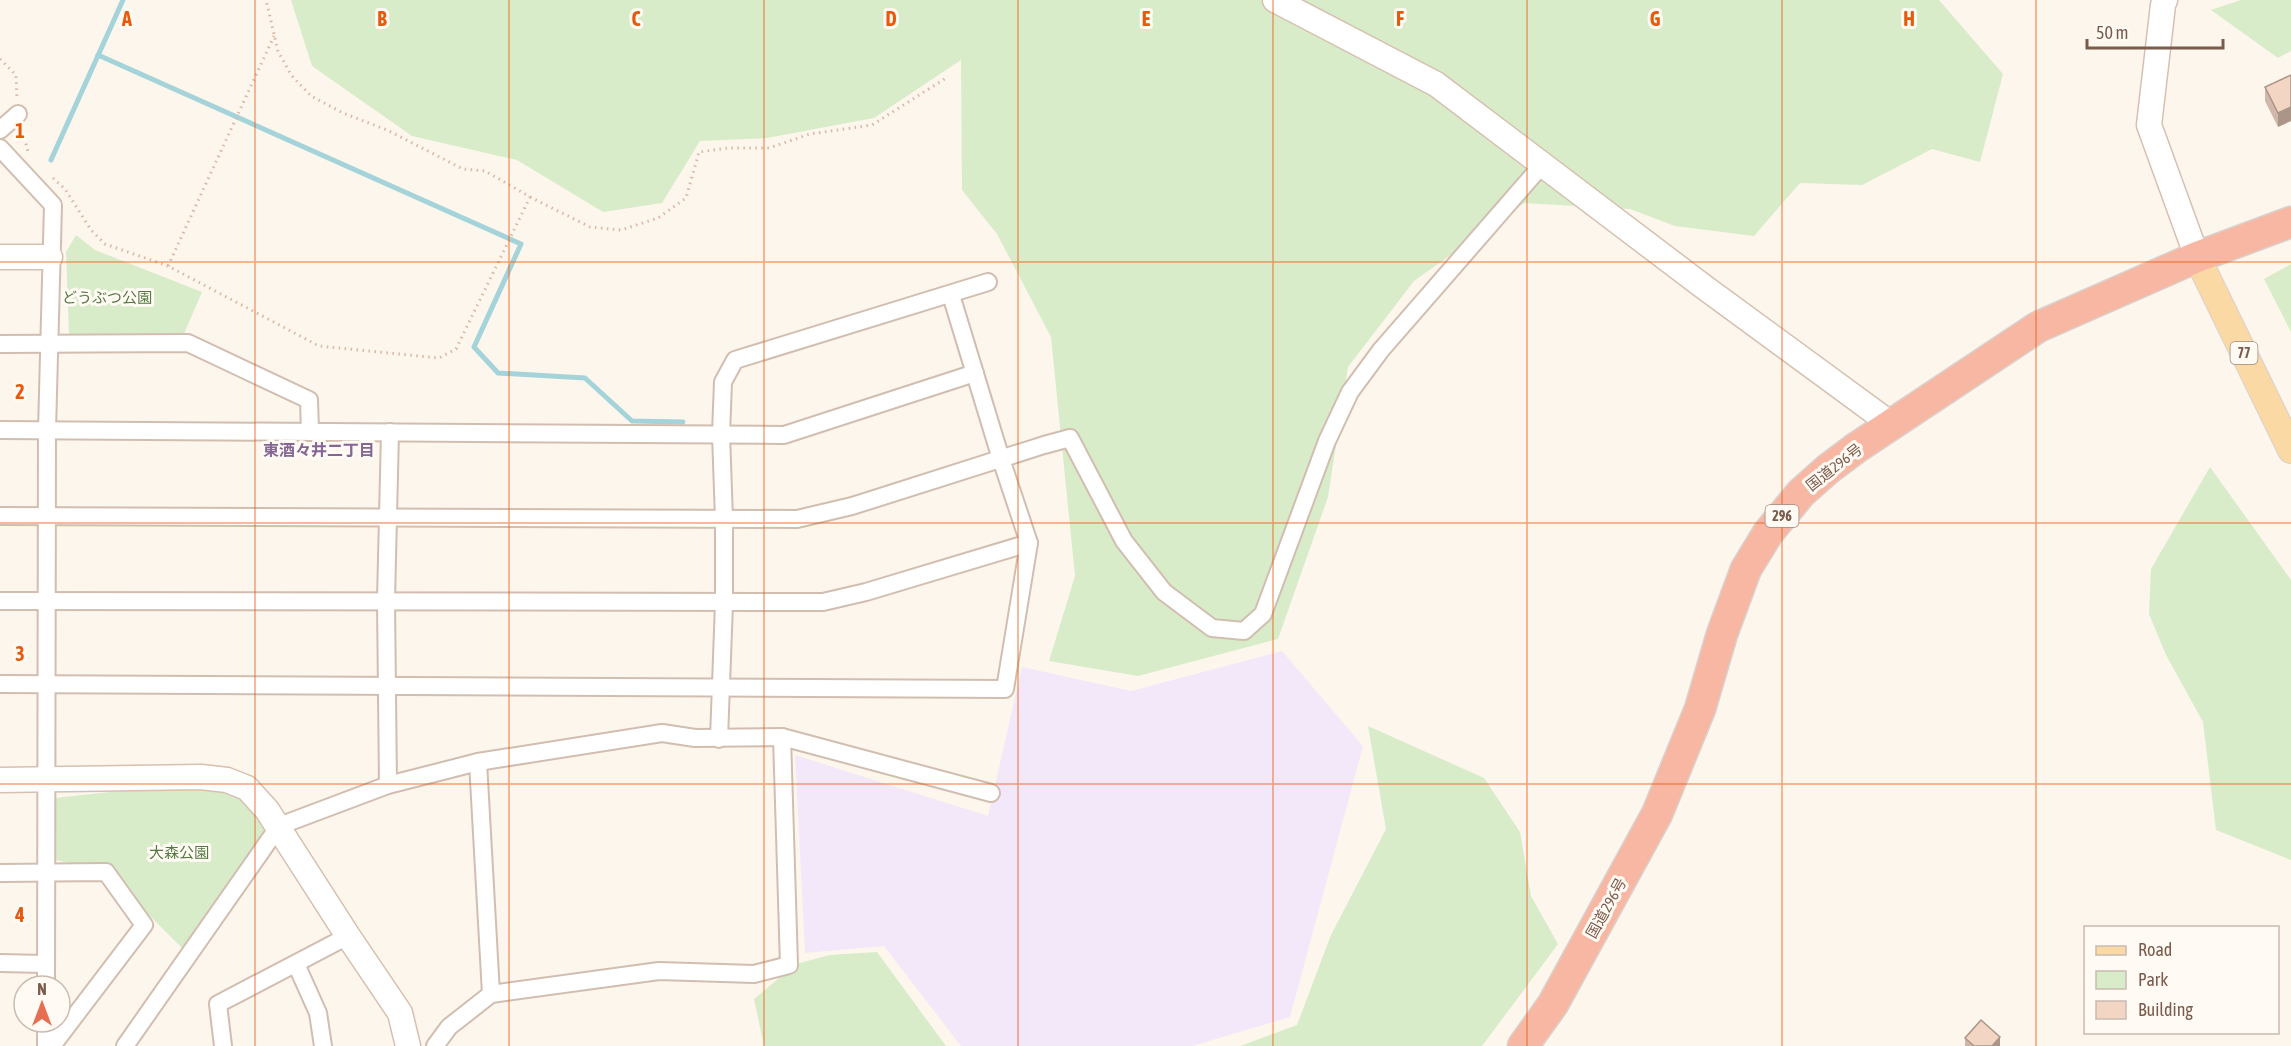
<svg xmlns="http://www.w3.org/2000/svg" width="2291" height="1046" viewBox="0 0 2291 1046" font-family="'Asap Condensed','Noto Sans JP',sans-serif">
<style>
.education{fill:#f3e8fa}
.green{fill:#d8ecc9}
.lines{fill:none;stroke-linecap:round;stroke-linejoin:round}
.stream{stroke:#a5d3da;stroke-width:5}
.street-casing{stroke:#d1beb0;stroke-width:20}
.secondary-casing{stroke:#d6c0b0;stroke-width:27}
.primary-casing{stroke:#dad1cd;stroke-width:28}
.highway-casing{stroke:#dad1cd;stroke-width:33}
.path{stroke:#d9b8a5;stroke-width:3;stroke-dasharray:1.5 4.5;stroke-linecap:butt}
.street{stroke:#fff;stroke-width:16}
.secondary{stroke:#fff;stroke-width:24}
.primary{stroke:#fbd9a5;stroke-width:26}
.highway{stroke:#f7b7a3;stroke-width:30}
.wall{fill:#d1b7a8}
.shaded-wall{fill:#aa9588}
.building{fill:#f3d5c3;stroke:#aa9588;stroke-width:1.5}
.grid{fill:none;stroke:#e8590c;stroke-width:1.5;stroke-opacity:0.55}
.labels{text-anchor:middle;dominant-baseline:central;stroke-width:6;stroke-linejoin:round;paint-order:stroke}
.shield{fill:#fffaf3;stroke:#a28b7f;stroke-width:1.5}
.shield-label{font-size:14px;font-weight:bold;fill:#7a5c4d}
.park-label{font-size:15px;fill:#537a41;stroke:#fffaf3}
.street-label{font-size:15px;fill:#7a5c4d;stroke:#fffaf3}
.neighbourhood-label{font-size:16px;font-weight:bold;fill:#846695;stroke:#fffaf3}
.grid-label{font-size:20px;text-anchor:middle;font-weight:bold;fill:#e8590c;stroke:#fffaf3;stroke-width:6;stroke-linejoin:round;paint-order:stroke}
</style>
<rect width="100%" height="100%" fill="#fdf6ec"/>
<path class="education" d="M1282 651 1363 746 1290 1017 1192 1046H961L884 946 805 953 795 755 988 816 1022 667 1131 691Z"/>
<g class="green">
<path d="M291 0H1939L2003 74 1980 162 1932 149 1862 185 1800 183 1754 236 1675 226 1630 209 1524 203 1414 281 1348 367 1328 497 1278 639 1138 676 1049 661 1075 576 1051 337 997 234 962 190 961 60 874 118 767 138 700 141 662 203 603 212 517 160 412 136 312 66Z"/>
<path d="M2241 0H2291V51L2278 58 2211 10Z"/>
<path d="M76 235 95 250 202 292 183 336H69L66 252Z"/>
<path d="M2291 264V332L2264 279Z"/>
<path d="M2210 467 2291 580V860L2216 830 2203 722 2166 655 2149 614 2151 569Z"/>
<path d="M1368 726 1484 778 1520 832 1531 896 1558 944 1482 1046H1240L1297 1025 1331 935 1386 829Z"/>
<path d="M219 780 279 826 189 955 106 872 56 860 55 798Z"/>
<path d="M877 952 946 1046H764L754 999 796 964 830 955Z"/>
</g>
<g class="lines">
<g class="stream">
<path d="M98 55 521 244 474 347 498 373 585 378 632 421 683 422"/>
<path d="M51 160 123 0"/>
</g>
<g class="street-casing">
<g id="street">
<path d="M0 130 18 114"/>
<path d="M0 148 53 205 47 430 46 986"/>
<path d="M0 344 188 343 309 400 310 432"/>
<path d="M0 430 784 435 975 373"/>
<path d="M0 516 797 519 852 506 1044 445 1070 438 1124 541 1164 592 1212 628 1244 631 1263 614 1327 441 1350 392 1381 350 1542 165"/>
<path d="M0 601 823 602 866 592 1029 543"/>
<path d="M0 684 1005 689 1029 543 1001 459 951 295"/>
<path d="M719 739 724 603V519L721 434 723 382 735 360 988 282"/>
<path d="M478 762 491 994"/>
<path d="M388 785 386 601 390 432"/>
<path d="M0 873 106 872 144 925 52 1046"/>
<path d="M0 963 45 964"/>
<path d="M296 964 318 1013 323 1046"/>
<path d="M46 1022V1046"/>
<path d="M125 1046 279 826 388 785 478 762 662 733 695 738 782 737 991 793"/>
<path d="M223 1046 218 1004 348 936"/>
<path d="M435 1046 449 1027 491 994 659 971 754 974 789 965 782 737"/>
</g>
</g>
<g class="secondary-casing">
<g id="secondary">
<path d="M1275 0 1436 84 1704 287 1880 416 1889 427"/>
<path d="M2165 0 2163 5 2149 125 2197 257"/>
<path d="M0 257H50"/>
<path d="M0 780 201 777 227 780 247 788 267 810 348 936 400 1013 408 1046"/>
</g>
</g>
<g class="primary-casing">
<path id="primary" d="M2197 257 2291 450"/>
</g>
<g class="highway-casing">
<path id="highway" d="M1523 1046 1553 1004 1657 814 1700 709 1722 634 1746 569 1768 533 1801 493 1828 469 1856 448 2038 327 2197 257 2291 222"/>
</g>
<g class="path">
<path d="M0 59 16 75 17 99"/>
<path d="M23 132 28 152"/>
<path d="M53 178 65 189 91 230 105 244 168 266 319 346 439 358 456 349 530 197 485 171 463 169 387 130 343 113 311 96 291 75 278 51 266 0"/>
<path d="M530 197 590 227 621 230 658 218 686 198 699 152 728 148H769L810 134 872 125 946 78"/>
<path d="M168 266 274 36"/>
</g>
<use href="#street" class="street"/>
<use href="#secondary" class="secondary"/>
<use href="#primary" class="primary"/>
<use href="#highway" class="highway"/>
</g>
<g class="wall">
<path d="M2291 75 2278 127 2265 101V87Z"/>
<path d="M1965 1038 2000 1046H1965Z"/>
</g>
<g class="shaded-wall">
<path d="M2291 107V121L2278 127V113Z"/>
<path d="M2000 1037V1046H1992Z"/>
</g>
<g class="building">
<path d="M2291 75V107L2278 113 2265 87Z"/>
<path d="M1981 1020 2000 1037 1992 1046H1974L1965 1038Z"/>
</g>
<path class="grid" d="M255 0V1046M509 0V1046M764 0V1046M1018 0V1046M1273 0V1046M1527 0V1046M1782 0V1046M2036 0V1046M0 262H2291M0 523H2291M0 784H2291"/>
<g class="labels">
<g class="shield">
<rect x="2230.5" y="342" width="27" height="22" rx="4.5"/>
<rect x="1765.5" y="505" width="33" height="22" rx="4.5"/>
</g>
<g class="shield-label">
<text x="2244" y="353">77</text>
<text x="1782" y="516">296</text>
</g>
<g class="park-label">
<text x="107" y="297">どうぶつ公園</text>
<text x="179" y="852">大森公園</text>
</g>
<g class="street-label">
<text transform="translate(1834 467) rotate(-38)">国道296号</text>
<text transform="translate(1606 908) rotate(-61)">国道296号</text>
</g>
<g class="neighbourhood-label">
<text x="319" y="450">東酒々井二丁目</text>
</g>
</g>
<g class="grid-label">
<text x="127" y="26">A</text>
<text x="382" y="26">B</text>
<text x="636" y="26">C</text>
<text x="891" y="26">D</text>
<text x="1146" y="26">E</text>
<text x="1400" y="26">F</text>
<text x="1655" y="26">G</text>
<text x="1909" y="26">H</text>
<text x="20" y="138">1</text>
<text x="20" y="399">2</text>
<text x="20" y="661">3</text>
<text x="20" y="922">4</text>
</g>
<rect x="2084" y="926" width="195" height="108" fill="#fffaf3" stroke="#cabbb1" stroke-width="1.5"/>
<rect x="2096" y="946" width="30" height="9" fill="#fbd9a5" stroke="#cabbb1" stroke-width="1.5"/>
<text x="2138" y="956" font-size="18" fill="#7a5c4d">Road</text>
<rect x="2096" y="971" width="30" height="18" fill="#d8ecc9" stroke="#cabbb1" stroke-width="1.5"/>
<text x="2138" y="986" font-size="18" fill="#7a5c4d">Park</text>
<rect x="2096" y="1001" width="30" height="18" fill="#f3d5c3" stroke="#cabbb1" stroke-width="1.5"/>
<text x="2138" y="1016" font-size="18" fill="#7a5c4d">Building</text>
<g transform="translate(42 1004)"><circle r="28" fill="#fffaf3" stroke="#cabbb1" stroke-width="1.5"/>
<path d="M0-4.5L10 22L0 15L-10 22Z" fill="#e76f51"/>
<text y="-9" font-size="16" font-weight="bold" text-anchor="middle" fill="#7a5c4d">N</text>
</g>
<path d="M2087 39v9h136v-9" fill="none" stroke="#7a5c4d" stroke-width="3"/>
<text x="2096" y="39" font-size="18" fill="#7a5c4d" stroke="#fffaf3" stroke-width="4.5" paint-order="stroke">50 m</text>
</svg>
